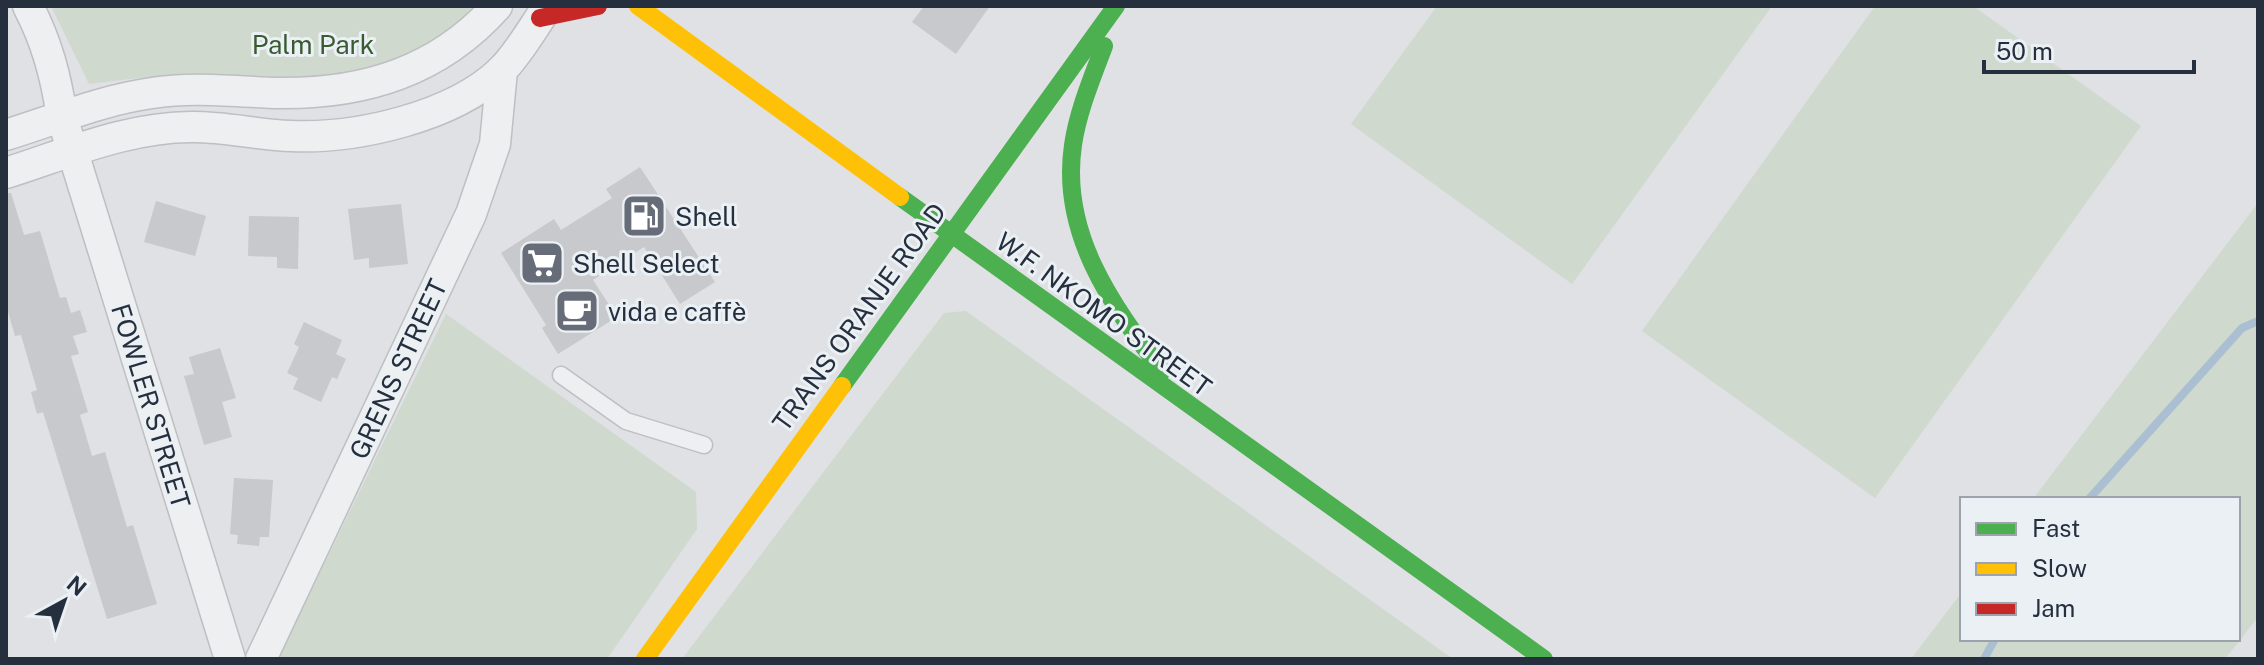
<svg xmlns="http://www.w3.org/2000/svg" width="2264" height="665" viewBox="0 0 2264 665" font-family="'Public Sans',sans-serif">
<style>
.green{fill:#cfd9ce}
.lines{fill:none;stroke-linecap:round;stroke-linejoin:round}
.stream{stroke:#aabfd2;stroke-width:8}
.building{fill:#c7c9cc}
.lane-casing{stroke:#bdbfc2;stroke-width:19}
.street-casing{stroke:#bdbfc2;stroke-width:33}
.lane{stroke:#eeeff1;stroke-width:16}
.street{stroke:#eeeff1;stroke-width:30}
.fast{stroke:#4caf50;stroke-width:18}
.slow{stroke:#ffc107;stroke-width:18}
.jam{stroke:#c62828;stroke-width:18}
.labels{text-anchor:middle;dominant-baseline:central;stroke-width:6;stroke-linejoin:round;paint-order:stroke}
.park-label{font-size:26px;fill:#3a5b31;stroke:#ebf0f5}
.poi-label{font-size:26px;fill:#252f3e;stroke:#ebf0f5;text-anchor:start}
.street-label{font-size:26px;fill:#252f3e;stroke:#ebf0f5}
</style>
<rect width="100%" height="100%" fill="#dfe1e4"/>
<g class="green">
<path d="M51 6H477L413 58 315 82 226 77 138 78 89 84Z"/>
<path d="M1437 6H1772L1572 284 1351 124Z"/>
<path d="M1875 6H1973L2141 126 1875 498 1642 331Z"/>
<path d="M2258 203V617L2225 659H1911L1962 592V639H2238V499H2033Z"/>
<path d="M966 311 1453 659H682L944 313Z"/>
<path d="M446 314 696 492 697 529 607 659H278Z"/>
</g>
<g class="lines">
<g class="stream">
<path d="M2089 499 2242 328 2258 321"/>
<path d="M1984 659 1995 639"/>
</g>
</g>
<g class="building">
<path d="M924 6H990L956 54 912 22Z"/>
<path d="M640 167 715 282 680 304 644 247 593 280 617 317 558 354 542 328 546 325 501 253 554 219 561 230 612 198 606 189Z"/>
<path d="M6 193H11L24 235 40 231 60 298 66 297 71 313 80 310 87 332 73 336 79 354 71 356 88 412 80 415 92 456 105 452 127 527 133 525 157 604 107 619 43 412 37 414 31 392 37 390 21 335 15 336 6 305Z"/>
<path d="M156 201 206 216 195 256 144 242Z"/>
<path d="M401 204 408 264 369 268V258L354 260 348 209Z"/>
<path d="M249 216 299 217 298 269 277 268V257L248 256Z"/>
<path d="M304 322 342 340 336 354 346 359 337 379 332 377 321 402 293 389 298 378 287 373 299 347 294 344Z"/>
<path d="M220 348 236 398 222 402 232 437 204 445 184 376 194 374 189 357Z"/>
<path d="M234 478 273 480 269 537H260L259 546 237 544 238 535 230 534Z"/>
</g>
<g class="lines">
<g class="lane-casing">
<path id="lane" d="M561 375 626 421 704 445"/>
</g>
<g class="street-casing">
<g id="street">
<path d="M28 6C47 42 56 77 62 117L230 659"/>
<path d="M6 135C54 120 102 100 152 93 194 86 237 92 279 93 365 94 439 71 497 6"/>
<path d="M6 173C66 154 130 126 194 127 227 127 259 135 291 136 356 139 454 117 502 70 519 53 534 26 548 6"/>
<path d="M261 659 471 214 495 144 502 70"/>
</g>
</g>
<use href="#lane" class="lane"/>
<use href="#street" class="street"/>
<g class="fast">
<path d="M1104 46C1092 78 1078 111 1073 145 1060 233 1111 304 1162 371"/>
<path d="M900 197 1544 659"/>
<path d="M842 386 1116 6"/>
</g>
<g class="slow">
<path d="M638 6 900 197"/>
<path d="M645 659 842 386"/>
</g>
<path class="jam" d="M540 18 598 6"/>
</g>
<defs>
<g id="fuel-square" transform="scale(2.3)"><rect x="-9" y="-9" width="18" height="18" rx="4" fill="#666d78" stroke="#ebf0f5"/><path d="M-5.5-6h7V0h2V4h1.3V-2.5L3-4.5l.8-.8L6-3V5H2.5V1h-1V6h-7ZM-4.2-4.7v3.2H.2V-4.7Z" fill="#fff"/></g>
<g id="supermarket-square" transform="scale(2.3)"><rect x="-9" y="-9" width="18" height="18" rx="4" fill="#666d78" stroke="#ebf0f5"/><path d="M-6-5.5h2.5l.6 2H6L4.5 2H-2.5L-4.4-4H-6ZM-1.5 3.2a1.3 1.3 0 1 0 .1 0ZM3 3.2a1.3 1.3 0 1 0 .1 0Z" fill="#fff"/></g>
<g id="cafe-square" transform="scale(2.3)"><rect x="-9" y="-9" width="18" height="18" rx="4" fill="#666d78" stroke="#ebf0f5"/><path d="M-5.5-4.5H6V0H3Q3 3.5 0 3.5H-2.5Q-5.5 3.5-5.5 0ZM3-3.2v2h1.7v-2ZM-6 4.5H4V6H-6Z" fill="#fff"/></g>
</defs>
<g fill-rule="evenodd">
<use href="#fuel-square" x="644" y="216"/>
<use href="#supermarket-square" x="542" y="263"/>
<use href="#cafe-square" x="577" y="311"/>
</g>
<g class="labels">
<g class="park-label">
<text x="313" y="44">Palm Park</text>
</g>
<g class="poi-label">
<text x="675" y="216">Shell</text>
<text x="573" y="263">Shell Select</text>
<text x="608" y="311">vida e caffè</text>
</g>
<g class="street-label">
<text transform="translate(1104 314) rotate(36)">W.F. NKOMO STREET</text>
<text transform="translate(859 317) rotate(-54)">TRANS ORANJE ROAD</text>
<text transform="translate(398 369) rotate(-65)">GRENS STREET</text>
<text transform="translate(151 406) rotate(73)">FOWLER STREET</text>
</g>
</g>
<rect width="2264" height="665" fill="none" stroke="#252f3e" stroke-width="16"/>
<rect x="1960" y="497" width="280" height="144" fill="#ebf0f5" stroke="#9ca3ac" stroke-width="2"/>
<rect x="1976" y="523" width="40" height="12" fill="#4caf50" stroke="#9ca3ac" stroke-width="2"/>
<text x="2032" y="537" font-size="24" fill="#252f3e">Fast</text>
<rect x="1976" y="563" width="40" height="12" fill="#ffc107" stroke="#9ca3ac" stroke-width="2"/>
<text x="2032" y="577" font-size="24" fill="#252f3e">Slow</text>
<rect x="1976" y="603" width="40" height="12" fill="#c62828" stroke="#9ca3ac" stroke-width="2"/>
<text x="2032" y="617" font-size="24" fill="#252f3e">Jam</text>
<g transform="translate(64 601) rotate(40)" stroke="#ebf0f5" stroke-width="6" paint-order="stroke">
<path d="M0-6L14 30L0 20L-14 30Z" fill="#252f3e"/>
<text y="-12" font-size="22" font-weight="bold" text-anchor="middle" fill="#252f3e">N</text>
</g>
<path d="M1984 60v12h210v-12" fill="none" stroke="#252f3e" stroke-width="4"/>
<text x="1996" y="60" font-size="24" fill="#252f3e" stroke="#ebf0f5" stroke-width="6" paint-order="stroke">50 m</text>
</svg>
